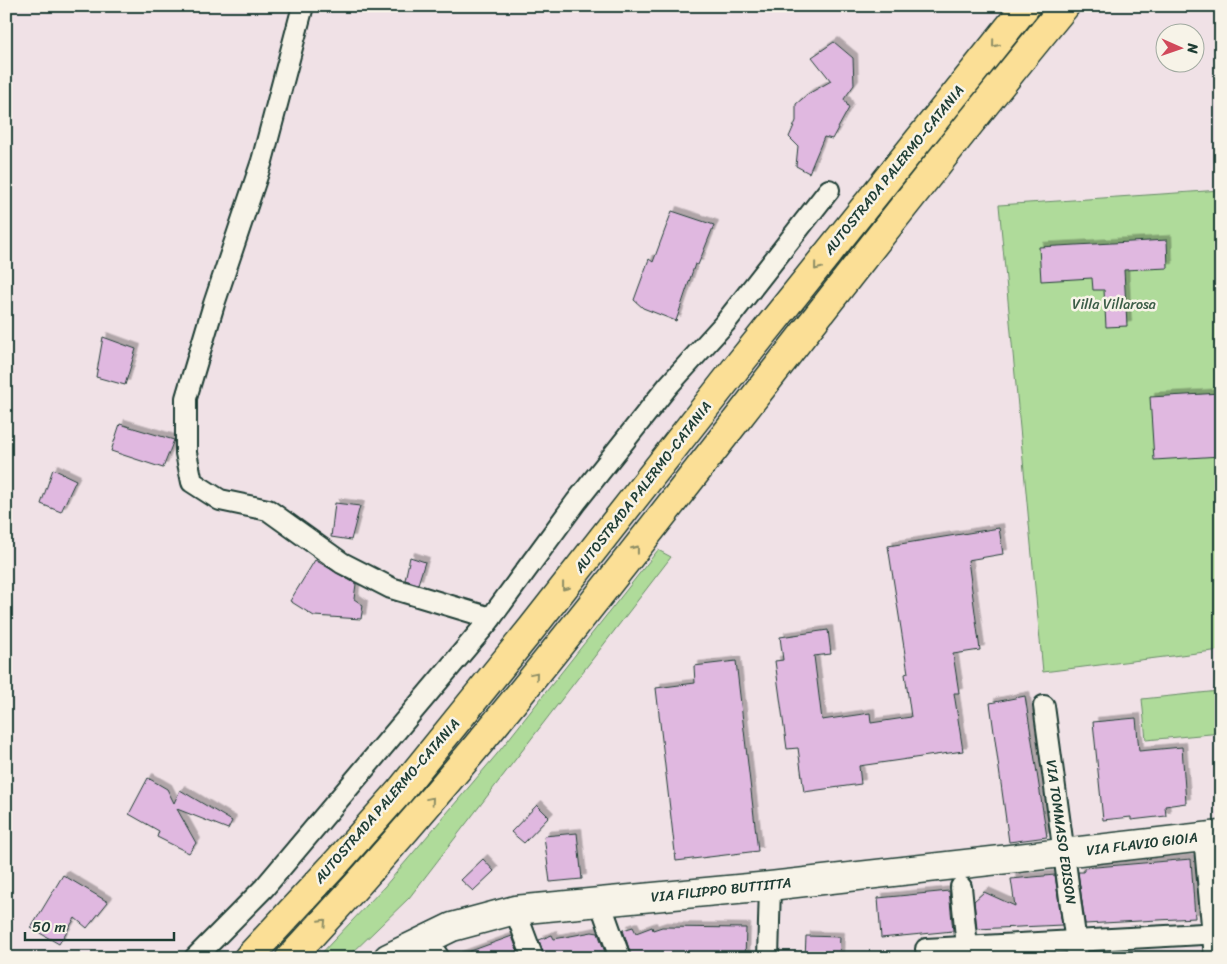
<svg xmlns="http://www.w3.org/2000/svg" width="1227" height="964" viewBox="0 0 1227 964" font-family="Sriracha,sans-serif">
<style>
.green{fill:#afdb9a;stroke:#678c67}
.building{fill:#e0b8e0;stroke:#1f3d34;filter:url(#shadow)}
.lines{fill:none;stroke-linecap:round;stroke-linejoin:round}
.street-casing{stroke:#1f3d34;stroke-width:24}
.secondary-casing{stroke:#1f3d34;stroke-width:31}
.highway-casing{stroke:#1f3d34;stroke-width:31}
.street{stroke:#f7f3e8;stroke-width:20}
.secondary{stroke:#f7f3e8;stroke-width:28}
.highway{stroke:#fbdf96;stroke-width:28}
.oneway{stroke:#8d8e65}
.labels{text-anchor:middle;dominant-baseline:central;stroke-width:5;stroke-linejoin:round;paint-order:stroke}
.street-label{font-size:14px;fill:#1f3d34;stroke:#f7f3e8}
.park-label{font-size:14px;fill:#3c5d48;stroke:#f7f3e8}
</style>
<defs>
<filter id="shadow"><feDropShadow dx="4.5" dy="-4.5" stdDeviation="0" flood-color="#0004"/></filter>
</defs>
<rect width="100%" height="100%" fill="#f0e1e6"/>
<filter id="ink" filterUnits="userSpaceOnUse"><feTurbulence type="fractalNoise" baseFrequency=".02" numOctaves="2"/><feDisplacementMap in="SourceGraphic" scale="10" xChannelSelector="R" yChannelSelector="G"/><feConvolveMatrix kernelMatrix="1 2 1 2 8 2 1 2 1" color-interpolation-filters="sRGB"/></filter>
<g filter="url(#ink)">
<g class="green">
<path d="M1221 190V650L1043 672 999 205Z"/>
<path d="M658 550 671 557 409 898 347 958H317L385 886 497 754Z"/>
<path d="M1219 691 1221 733 1146 740 1142 699Z"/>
</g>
<g class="building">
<path d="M834 42 853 58 854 85 844 99 849 108 832 139 824 137 809 173 796 166 798 146 789 137 796 121V104L808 94 831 81 812 57Z"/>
<path d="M672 211 714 225 698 265 695 264 676 321 643 308 634 300 649 259 653 262Z"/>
<path d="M1167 240 1168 268 1124 270 1127 326 1106 327 1104 290H1093L1092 278 1041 281 1039 247Z"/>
<path d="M103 337 136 349 125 385 96 377Z"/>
<path d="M1221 393V456L1154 460 1150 397Z"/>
<path d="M120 424 174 440 163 468 111 451Z"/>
<path d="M53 469 76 480 61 512 41 504Z"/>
<path d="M335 503 360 506 351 540 331 537Z"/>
<path d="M999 528 1003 554 968 560 980 650 953 654 959 693H954L963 751 859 766 861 784 804 792 798 748 787 749 775 661 783 660 780 637 828 630 831 654 814 656 822 720 870 713 871 723 911 717 905 674 908 673 888 546Z"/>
<path d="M410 557 425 562 418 584 405 580Z"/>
<path d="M315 560 356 584 354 599 363 605 361 619 314 616 290 601Z"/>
<path d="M736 661 758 851 676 861 656 688 695 683 694 666Z"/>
<path d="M1025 696 1047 837 1009 842 990 703Z"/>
<path d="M1136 718 1139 751 1182 747 1186 803 1165 806 1166 816 1131 820V817L1103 820 1093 722Z"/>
<path d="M148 778 167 789 174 803 180 790 232 821 228 829 177 809 196 843 189 853 157 837 159 831 129 814Z"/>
<path d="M537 805 549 817 524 843 511 832Z"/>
<path d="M577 833 582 879 550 882 544 836Z"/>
<path d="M483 859 494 871 473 891 461 880Z"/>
<path d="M1191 859 1195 918 1085 924 1078 872H1084V868Z"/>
<path d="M63 875 108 902 87 928 75 918 59 944 31 928Z"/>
<path d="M1055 875 1062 925 977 929 974 901 984 892 1015 906 1011 879Z"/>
<path d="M949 891 953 931 881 938 878 898Z"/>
<path d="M633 927 636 933 652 927 653 930 662 927 746 928 745 958H632L623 930Z"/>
<path d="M592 932 598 933 607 958H545L539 940 552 935 554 939Z"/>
<path d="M512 936 520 958H458L457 956Z"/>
<path d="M806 936 840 937 839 958H805Z"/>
</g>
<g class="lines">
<g class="street-casing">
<g id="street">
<path d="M303 6 262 161 214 304 186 398V453L192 482 220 500 268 510 342 563 391 588 491 618"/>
<path d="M1044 706 1078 958"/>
<path d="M1204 836 1215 958"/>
<path d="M961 887 967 947"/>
<path d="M600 902 620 958"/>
<path d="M515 910 533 958"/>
<path d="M426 938 439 958"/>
<path d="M926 949 1221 933"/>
<path d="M195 958 264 888 488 622 576 502 668 386 725 323 829 190"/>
<path d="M768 958 770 886"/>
</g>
</g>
<g class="secondary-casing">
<path id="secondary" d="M388 958 452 927 515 910 770 886 1221 835"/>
</g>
<g class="highway-casing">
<g id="highway">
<path d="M248 958 338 861 400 791 532 628 740 363 1026 6"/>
<path d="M290 958C451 787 595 602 739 417 846 279 954 141 1065 6"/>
</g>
</g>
<use href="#street" class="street"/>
<use href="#secondary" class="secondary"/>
<use href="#highway" class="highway"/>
</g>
<defs><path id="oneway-chevron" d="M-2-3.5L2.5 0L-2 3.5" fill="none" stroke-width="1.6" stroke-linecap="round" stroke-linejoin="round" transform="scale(1.25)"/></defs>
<g class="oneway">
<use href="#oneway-chevron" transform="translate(995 44) rotate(129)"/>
<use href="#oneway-chevron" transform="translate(817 267) rotate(129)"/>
<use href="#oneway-chevron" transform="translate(636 549) rotate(-52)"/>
<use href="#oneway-chevron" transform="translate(565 587) rotate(128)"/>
<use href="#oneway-chevron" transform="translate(535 675) rotate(-50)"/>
<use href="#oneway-chevron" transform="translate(431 800) rotate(-50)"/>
<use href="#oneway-chevron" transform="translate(323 922) rotate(-47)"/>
</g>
</g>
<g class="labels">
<g class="street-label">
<text transform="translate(894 170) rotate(-51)">AUTOSTRADA PALERMO-CATANIA</text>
<text transform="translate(643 487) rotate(-52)">AUTOSTRADA PALERMO-CATANIA</text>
<text transform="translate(387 801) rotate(-49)">AUTOSTRADA PALERMO-CATANIA</text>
<text transform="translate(1061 832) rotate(82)">VIA TOMMASO EDISON</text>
<text transform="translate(1142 844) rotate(-7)">VIA FLAVIO GIOIA</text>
<text transform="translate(721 890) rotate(-6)">VIA FILIPPO BUTTITTA</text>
</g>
<g class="park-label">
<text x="1114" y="304">Villa Villarosa</text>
</g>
</g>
<rect width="1227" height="964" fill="none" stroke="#f7f3e8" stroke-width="25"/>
<rect x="12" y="12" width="1202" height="939" fill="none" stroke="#1f3d34" stroke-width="2" filter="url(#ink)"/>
<g transform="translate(1180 48) rotate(92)"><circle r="24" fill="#f7f3e8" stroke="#a1aaa0"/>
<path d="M0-4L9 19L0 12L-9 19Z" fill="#d1495b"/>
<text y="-8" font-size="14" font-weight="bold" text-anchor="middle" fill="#1f3d34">N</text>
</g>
<path d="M25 932v8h149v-8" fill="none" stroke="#1f3d34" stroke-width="2.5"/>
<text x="32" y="932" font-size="15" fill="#1f3d34" stroke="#f7f3e8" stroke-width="4" paint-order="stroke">50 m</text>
</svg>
